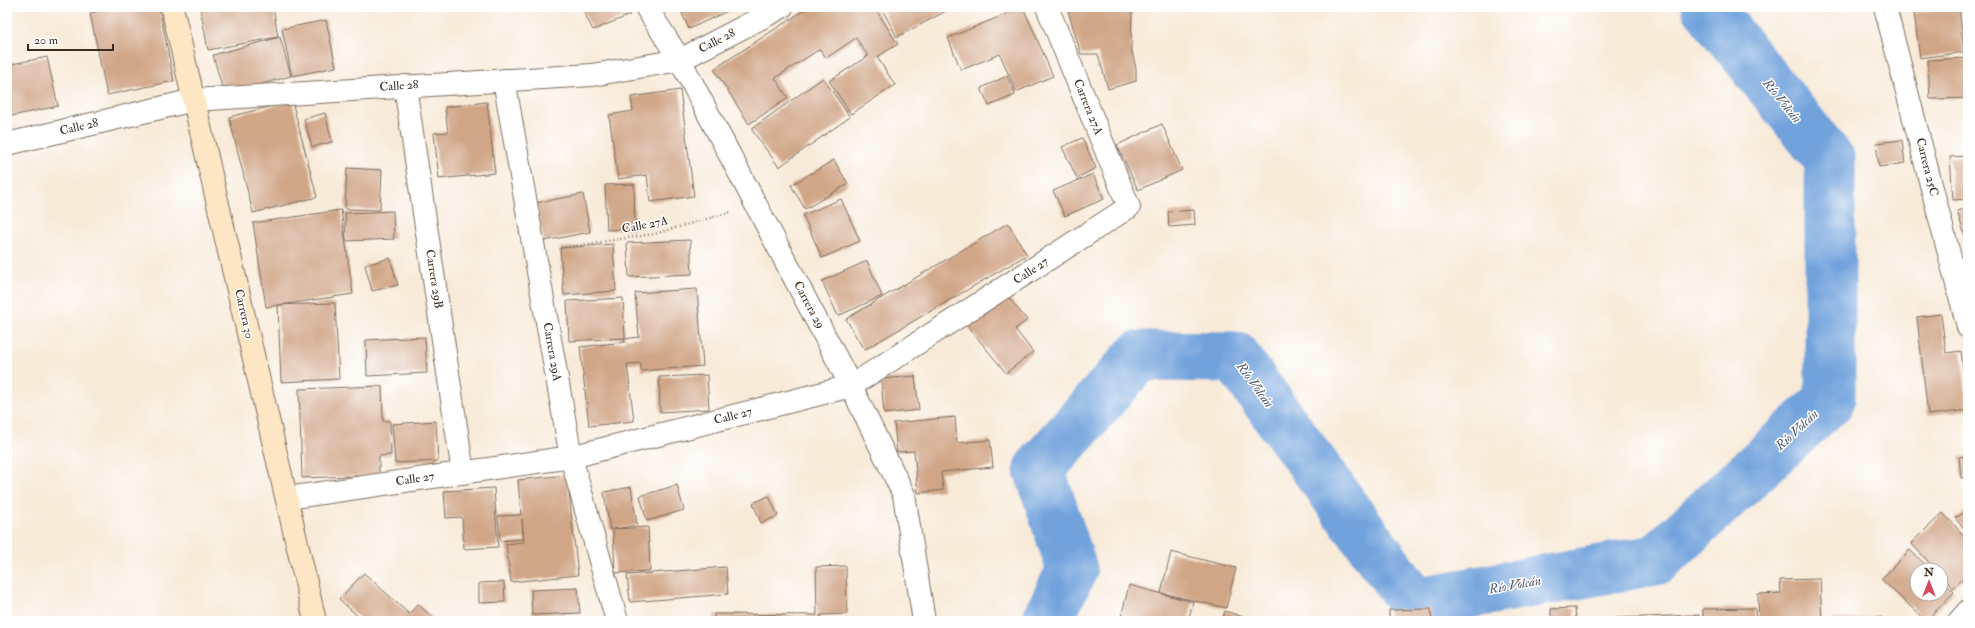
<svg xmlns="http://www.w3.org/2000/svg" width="1975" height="628" viewBox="0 0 1975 628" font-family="'IM FELL Double Pica',serif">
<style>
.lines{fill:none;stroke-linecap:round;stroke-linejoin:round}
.river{stroke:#71a2dc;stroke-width:51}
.building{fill:#d0a687}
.street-casing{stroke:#7d6d5f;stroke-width:24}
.secondary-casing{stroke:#7d6d5f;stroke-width:24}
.path{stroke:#7d6d5f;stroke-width:2.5;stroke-dasharray:1 3;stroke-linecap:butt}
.street{stroke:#fff;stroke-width:22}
.secondary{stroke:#fce6c4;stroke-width:22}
.labels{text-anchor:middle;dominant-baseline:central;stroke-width:3;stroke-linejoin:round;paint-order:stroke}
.street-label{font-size:12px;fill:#3b2a1e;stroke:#fff}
.water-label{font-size:13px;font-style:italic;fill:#515a6a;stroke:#fff}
</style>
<rect width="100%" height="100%" fill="#fff"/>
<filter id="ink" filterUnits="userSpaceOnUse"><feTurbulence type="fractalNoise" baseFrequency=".025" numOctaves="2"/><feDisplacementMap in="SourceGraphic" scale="8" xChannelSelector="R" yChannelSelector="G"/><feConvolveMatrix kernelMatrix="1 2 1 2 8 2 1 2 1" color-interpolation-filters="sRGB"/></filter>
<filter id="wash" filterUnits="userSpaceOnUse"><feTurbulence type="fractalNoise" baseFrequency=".012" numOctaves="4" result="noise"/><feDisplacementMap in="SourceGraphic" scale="16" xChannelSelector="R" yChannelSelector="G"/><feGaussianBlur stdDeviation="0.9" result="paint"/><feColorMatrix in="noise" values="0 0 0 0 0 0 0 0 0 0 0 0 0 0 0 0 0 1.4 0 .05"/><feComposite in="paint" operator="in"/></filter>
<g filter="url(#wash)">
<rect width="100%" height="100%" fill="#f8ead8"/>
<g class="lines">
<path class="river" d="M1047 621 1072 569 1039 469 1139 356 1235 357 1414 603 1656 560 1830 400V160L1707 7"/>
</g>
<g id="blocks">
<g class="building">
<path d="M118 7H159L174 81 107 95 90 13Z"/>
<path d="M200 7H273L278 37 208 50Z"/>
<path d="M581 7H627L630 15 593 30Z"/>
<path d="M679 7H736L689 29Z"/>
<path d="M809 7H874L898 44 877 57 895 85 851 114 829 81 868 56 856 38 826 58 820 49 775 78 788 98 749 124 714 69Z"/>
<path d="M881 7H946L948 10 897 37Z"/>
<path d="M1023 7 1053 76 1016 92 1000 54 961 70 948 38Z"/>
<path d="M1067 7H1132L1131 48 1136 68V81L1108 89 1098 54H1081Z"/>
<path d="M1959 7 1964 52 1920 58 1914 13Z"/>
<path d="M326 20 336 67 292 76 282 29Z"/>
<path d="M280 37 291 76 224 94 213 55Z"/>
<path d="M47 57 58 106 7 117V65Z"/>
<path d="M1968 58V98L1930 99 1928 60Z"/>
<path d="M1007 76 1015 95 989 106 981 88Z"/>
<path d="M823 78 850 117 779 167 751 129Z"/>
<path d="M680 90 694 196 650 202 647 175 618 179 609 115 633 111 631 97Z"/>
<path d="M292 101 317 197 253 213 229 117Z"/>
<path d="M487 102 495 173 439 179 434 133 448 132 445 107Z"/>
<path d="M325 113 332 142 312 147 304 119Z"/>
<path d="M1162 124 1182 170 1138 190 1117 145Z"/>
<path d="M1082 138 1096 168 1077 178 1062 147Z"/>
<path d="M1902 140 1905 163 1879 167 1876 143Z"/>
<path d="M1968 156V199L1953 200 1950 157Z"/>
<path d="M834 160 848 184 805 209 791 185Z"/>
<path d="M347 168 382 170 380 210 345 209Z"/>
<path d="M1093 174 1104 199 1065 216 1053 191Z"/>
<path d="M634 184 635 229 607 230 605 185Z"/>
<path d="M583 194 590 232 544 241 536 203Z"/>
<path d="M841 199 860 241 822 258 803 215Z"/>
<path d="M1968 208V246L1957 211Z"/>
<path d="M341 210 353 294 266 307 253 223Z"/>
<path d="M1194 210 1195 225 1169 227 1168 212Z"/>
<path d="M393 211 394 239 346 241 345 213Z"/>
<path d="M1008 223 1027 255 864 350 846 319Z"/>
<path d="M690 240 692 274 629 277 627 243Z"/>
<path d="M613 244 616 291 564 295 560 248Z"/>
<path d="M390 258 398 285 372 291 365 265Z"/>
<path d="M867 261 882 296 838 316 822 281Z"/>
<path d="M697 289 703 366 641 371V363L627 364 634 421 589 426 580 347 625 342 624 339 639 337 635 293Z"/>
<path d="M1005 293 1027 320 1015 329 1033 352 1006 373 966 324Z"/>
<path d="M623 298 625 338 569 341 567 301Z"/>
<path d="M335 303 339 379 281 382 278 305Z"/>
<path d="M1941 314 1946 353 1961 351 1968 410 1928 415 1917 317Z"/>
<path d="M425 337 427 373 367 376 366 340Z"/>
<path d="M707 375 709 409 660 412 659 377Z"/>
<path d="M915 376 919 410 884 414 881 379Z"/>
<path d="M382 386 383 421H390L391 455 379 456V475L302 478 299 389Z"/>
<path d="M955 417 957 443 990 440 993 467 941 472 943 490 918 493 914 451 897 452 894 423Z"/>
<path d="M436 421 438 461 395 463 392 424Z"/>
<path d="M1968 456V477L1961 478 1959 457Z"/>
<path d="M567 475 578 575 511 582 506 544 524 542 522 519 523 539 500 541 498 516 521 515 518 480Z"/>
<path d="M677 485 684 510 647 521 640 496Z"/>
<path d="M631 487 637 525 610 530 604 492Z"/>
<path d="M494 488 498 547 464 549 462 517 446 518 444 491Z"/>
<path d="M769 496 778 516 761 523 753 503Z"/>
<path d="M1968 510V533L1955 518Z"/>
<path d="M1943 513 1968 540V574L1953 588 1941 575V570H1936L1911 543Z"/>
<path d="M648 527 650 571 615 573 613 529Z"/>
<path d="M1910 550 1931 570H1917V594H1941V580L1954 592 1926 621 1881 579Z"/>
<path d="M1171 552 1236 568 1226 608 1161 593Z"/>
<path d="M846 566 847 614 821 615 820 621H714V614L817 615 816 567Z"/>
<path d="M726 567 728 594 630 602 627 575Z"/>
<path d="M364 573 409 614 418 604 436 621H363L339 599Z"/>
<path d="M1820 579 1822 621H1759L1758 594 1781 593 1780 580Z"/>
<path d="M504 582 505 602 479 603V583Z"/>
<path d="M1129 585 1193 602 1188 621H1120Z"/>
<path d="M578 588 580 613 532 615 531 590Z"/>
<path d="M1575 608 1576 621H1551V609Z"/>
<path d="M1755 608 1756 621H1703V609Z"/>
<path d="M1431 609 1432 621H1389V610Z"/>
<path d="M1225 611 1256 621H1222Z"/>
<path d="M1699 615 1700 621H1615V618Z"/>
<path d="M1881 617V621H1833L1832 619Z"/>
</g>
</g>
</g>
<g filter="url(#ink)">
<use href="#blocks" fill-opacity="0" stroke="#7d6d5f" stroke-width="1"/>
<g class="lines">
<g class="street-casing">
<g id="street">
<path d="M646 7 680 60 851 386 904 495 924 621"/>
<path d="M1885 7 1968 327"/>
<path d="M504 80 571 457 617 621"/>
<path d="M405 86 463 473"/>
<path d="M7 144 194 100 592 75 680 60 782 7"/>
<path d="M287 498 571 457 851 386 1129 207 1047 7"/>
<path d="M1959 621 1968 611"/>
</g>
</g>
<g class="secondary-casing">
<path id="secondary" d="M172 7 315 621"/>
</g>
<path class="path" d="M561 248 654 234 731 212"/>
<use href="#street" class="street"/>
<use href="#secondary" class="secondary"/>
</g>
</g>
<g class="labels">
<g class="street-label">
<text transform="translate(717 41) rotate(-27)">Calle 28</text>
<text transform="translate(399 86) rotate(-4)">Calle 28</text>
<text transform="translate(1088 107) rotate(68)">Carrera 27A</text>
<text transform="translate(79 127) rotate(-13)">Calle 28</text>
<text transform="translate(1927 167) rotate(76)">Carrera 25C</text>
<text transform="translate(645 225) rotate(-11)">Calle 27A</text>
<text transform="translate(1031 271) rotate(-33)">Calle 27</text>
<text transform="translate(434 279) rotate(81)">Carrera 29B</text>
<text transform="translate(809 305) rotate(62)">Carrera 29</text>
<text transform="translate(244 314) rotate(77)">Carrera 30</text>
<text transform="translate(552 352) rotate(80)">Carrera 29A</text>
<text transform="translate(733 416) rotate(-14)">Calle 27</text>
<text transform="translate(415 479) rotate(-8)">Calle 27</text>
</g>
<g class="water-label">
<text transform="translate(1782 101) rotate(51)">Río Volcán</text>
<text transform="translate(1255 385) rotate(54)">Río Volcán</text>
<text transform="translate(1797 430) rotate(-43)">Río Volcán</text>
<text transform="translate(1515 585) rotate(-10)">Río Volcán</text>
</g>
</g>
<rect width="1975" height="628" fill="none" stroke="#fff" stroke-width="24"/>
<g transform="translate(1929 582)"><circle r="19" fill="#ffffff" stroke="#b1aaa5"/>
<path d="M0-3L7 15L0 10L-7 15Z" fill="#d1495b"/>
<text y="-6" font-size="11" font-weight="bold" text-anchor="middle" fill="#3b2a1e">N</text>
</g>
<path d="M28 44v6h85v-6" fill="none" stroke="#3b2a1e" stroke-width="2"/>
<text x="34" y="44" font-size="12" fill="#3b2a1e" stroke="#ffffff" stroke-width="3" paint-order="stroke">20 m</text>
</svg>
